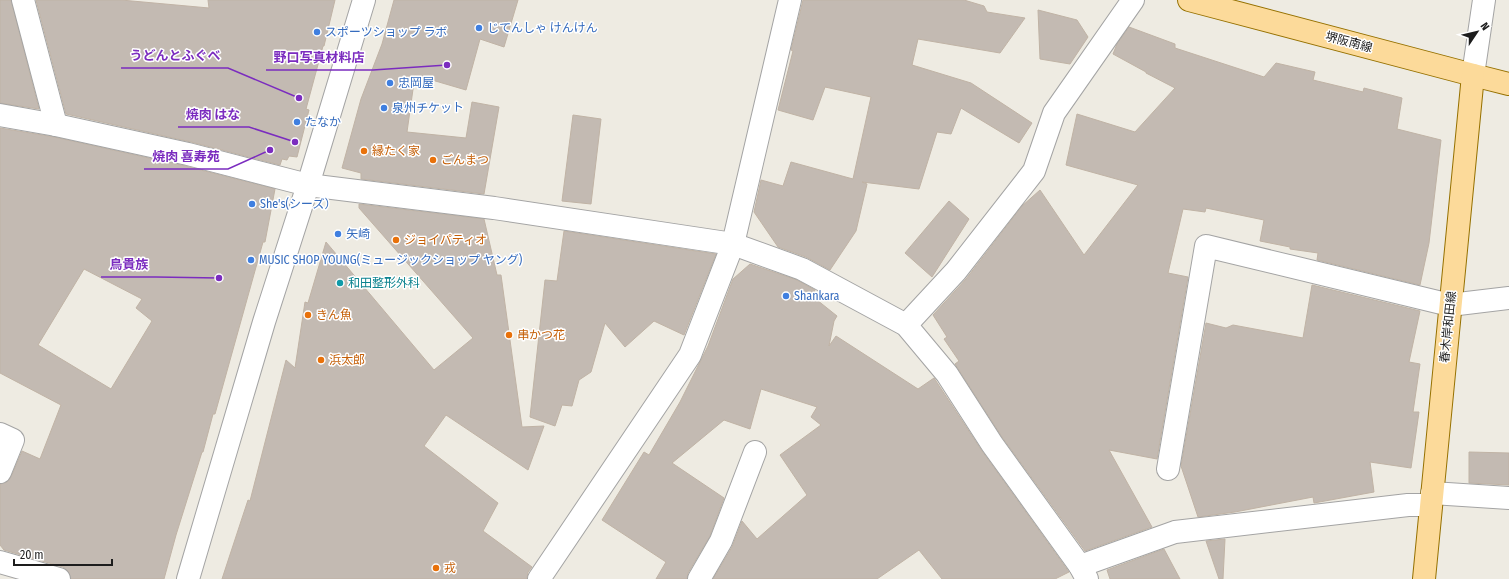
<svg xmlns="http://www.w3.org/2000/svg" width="1509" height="579" viewBox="0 0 1509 579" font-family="'Fira Sans Condensed','Noto Sans JP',sans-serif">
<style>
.building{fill:#c3bab2;stroke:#c0b3a5;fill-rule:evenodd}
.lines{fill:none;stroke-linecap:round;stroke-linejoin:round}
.minor-casing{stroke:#a4a4a4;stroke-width:24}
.major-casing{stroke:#967100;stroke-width:24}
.minor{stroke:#fff;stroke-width:22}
.major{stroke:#fcda9a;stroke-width:22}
.shop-dot{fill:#3f7fe0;stroke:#fff;stroke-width:1.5}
.food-dot{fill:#e8710a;stroke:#fff;stroke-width:1.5}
.culture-dot{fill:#0f9aa8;stroke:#fff;stroke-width:1.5}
.labels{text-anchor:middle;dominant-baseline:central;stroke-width:3;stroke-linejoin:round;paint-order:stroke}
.shop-label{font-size:12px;fill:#366cbe;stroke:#fff;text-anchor:start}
.street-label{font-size:12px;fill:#1d1d1d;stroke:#fff}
.food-label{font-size:12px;fill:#c56008;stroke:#fff;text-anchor:start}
.culture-label{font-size:12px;fill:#0d838f;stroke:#fff;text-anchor:start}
.leader{fill:none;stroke:#7b2cbf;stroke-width:1.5}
.callout-dot{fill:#7b2cbf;stroke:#fff;stroke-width:1.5}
.callout-label{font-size:13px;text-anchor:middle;font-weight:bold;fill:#7b2cbf;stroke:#fff;stroke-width:3;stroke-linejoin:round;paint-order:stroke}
</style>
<rect width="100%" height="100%" fill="#eeebe2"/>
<g class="building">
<path d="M0 0H11L39 109 0 103Z"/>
<path d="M36 0H121L209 8 208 0H335L324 46H323L306 109 309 110 297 157 289 156 287 160 282 159 280 165 191 142 66 114Z"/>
<path d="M394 0H518L504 47 480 39 466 90 415 75 407 132 466 138 472 102 499 107 484 194 361 179V173L342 168 361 99 382 44Z"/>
<path d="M803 0H964L984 6 987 12 1025 18 1000 53 918 39 912 65 971 83 1032 123 1019 143 961 108 951 134 937 132 919 189 862 182 867 184 856 231 830 270 806 257 778 247 754 212 761 180 783 186 791 162 853 179 871 97 825 87 813 120 778 110 793 51 791 50Z"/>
<path d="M1038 10 1077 20 1088 37 1070 64 1040 59Z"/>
<path d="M1129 27 1175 44V48L1264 77 1276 63 1315 72 1313 80 1363 92 1364 88 1402 98 1397 129 1441 140 1429 243 1420 285 1317 260 1318 253 1290 249V247L1260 241 1264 220 1206 208 1205 212 1183 209 1168 273 1188 277 1157 459 1109 450 1152 527 1085 551 1002 437 955 364 959 361 944 339 947 337 933 315 966 279 1022 206 1040 190 1084 255 1138 185 1066 165 1077 114 1135 132 1175 88 1146 73V72L1113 54 1117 44Z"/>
<path d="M573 115 601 119 591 204 562 201Z"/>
<path d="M0 128 54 137 185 166 275 189 265 242H263L215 414H213L203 452H202L176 535 164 579H71L68 571 63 567 4 550 0 545V484L7 482 11 477 22 451 40 459 61 405 0 373ZM84 269 142 299 136 308 152 321 111 389 38 345Z"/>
<path d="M949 201 969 219 932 277 905 253Z"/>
<path d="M359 204 484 219 497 275H501L522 427 544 426 528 470 446 415 424 446 498 503 483 531 532 567 528 572 527 579H222L248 500 250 501 286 360 295 368 305 302 308 303 326 242 434 370 473 338 359 208Z"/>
<path d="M564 231 716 254 684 335 654 321 625 347 605 323 591 372 579 380 572 406 562 405 555 426 530 417 545 280 557 281Z"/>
<path d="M750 264 797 280 815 290 812 296 837 316 834 321 829 346 836 336 918 389 934 378 982 451 1069 572 1055 579H942L919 550 877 579H713L732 547 742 521 757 539 807 495 780 455 821 425 811 417 817 407 761 389 750 429 724 420 672 463 724 498 710 536 688 573 687 579H656L666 562 602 520 644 452 649 455 680 402 708 346 733 279Z"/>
<path d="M1312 285 1420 311 1409 362 1420 364 1413 412H1419L1411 468 1370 462 1374 492 1314 503 1313 497 1235 512 1198 517 1181 466 1206 323 1226 328 1233 325 1303 338Z"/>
<path d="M1469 452 1509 453V485L1469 483Z"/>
<path d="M1225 539 1223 579H1219L1206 541Z"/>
<path d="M1164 549 1180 579H1110L1107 570Z"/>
</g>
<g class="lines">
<g class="minor-casing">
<g id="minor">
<path d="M23 0 56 125"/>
<path d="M1473 75 1484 0"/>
<path d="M0 115 56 125 188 154 308 185 494 208 733 244 802 269 906 325 947 374 992 444 1080 566 1087 579"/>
<path d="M906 325 956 271 1034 171 1054 113 1133 0"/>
<path d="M0 434 13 440 0 472"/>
<path d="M1168 469 1206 246 1450 305 1509 298"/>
<path d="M1432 493 1509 498"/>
<path d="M0 562 59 579"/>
<path d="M1080 566 1175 532 1408 505H1431"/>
<path d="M188 579 264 322 308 185 364 0"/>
<path d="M539 579 690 355 733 244 790 0"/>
<path d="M699 579 721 541 755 452"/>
</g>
</g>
<g class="major-casing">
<g id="major">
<path d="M1189 0 1473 75 1509 84"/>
<path d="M1424 579 1473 75"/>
</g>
</g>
<use href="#minor" class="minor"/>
<use href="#major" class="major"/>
</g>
<g class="shop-dot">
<circle cx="479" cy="28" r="4"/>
<circle cx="317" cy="32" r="4"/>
<circle cx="390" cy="83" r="4"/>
<circle cx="384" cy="108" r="4"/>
<circle cx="297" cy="122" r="4"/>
<circle cx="252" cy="204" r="4"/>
<circle cx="338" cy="234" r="4"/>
<circle cx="251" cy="260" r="4"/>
<circle cx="786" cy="296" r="4"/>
</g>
<g class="food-dot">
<circle cx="364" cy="151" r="4"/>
<circle cx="433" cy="160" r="4"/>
<circle cx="396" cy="240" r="4"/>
<circle cx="308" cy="315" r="4"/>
<circle cx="509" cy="335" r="4"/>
<circle cx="321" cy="360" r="4"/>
<circle cx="436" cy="568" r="4"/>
</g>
<circle class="culture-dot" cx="340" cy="283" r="4"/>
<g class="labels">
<g class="shop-label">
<text x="487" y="28">じてんしゃ けんけん</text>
<text x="325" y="32">スポーツショップ ラボ</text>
<text x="398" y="83">忠岡屋</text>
<text x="392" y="108">泉州チケット</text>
<text x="305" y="122">たなか</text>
<text x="260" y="204">She's(シーズ）</text>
<text x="346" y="234">矢崎</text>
<text x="259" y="260">MUSIC SHOP YOUNG(ミュージックショップ ヤング)</text>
<text x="794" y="296">Shankara</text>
</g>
<g class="street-label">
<text transform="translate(1349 42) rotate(15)">堺阪南線</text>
<text transform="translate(1448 327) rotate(-84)">春木岸和田線</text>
</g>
<g class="food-label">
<text x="372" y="151">縁たく家</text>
<text x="441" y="160">ごんまつ</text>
<text x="404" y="240">ジョイパティオ</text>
<text x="316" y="315">きん魚</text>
<text x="517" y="335">串かつ花</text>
<text x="329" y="360">浜太郎</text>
<text x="444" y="568">戎</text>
</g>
<g class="culture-label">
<text x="348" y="283">和田整形外科</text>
</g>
</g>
<path class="leader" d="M299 98L228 68H121M447 65L373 70H266M295 142L249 127H178M270 150L228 169H144M219 278L156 277H101"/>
<g class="callout-dot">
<circle cx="299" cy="98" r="4"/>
<circle cx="447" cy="65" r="4"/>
<circle cx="295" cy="142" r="4"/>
<circle cx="270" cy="150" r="4"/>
<circle cx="219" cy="278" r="4"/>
</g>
<g class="callout-label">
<text x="175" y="60">うどんとふぐべ</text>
<text x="319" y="62">野口写真材料店</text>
<text x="213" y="119">焼肉 はな</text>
<text x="186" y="161">焼肉 喜寿苑</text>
<text x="129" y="269">鳥貴族</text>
</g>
<g transform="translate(1477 32) rotate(55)" stroke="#ffffff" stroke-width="3" paint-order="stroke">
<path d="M0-3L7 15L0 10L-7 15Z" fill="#1d1d1d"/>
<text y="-6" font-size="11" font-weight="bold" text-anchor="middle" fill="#1d1d1d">N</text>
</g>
<path d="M14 559v6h98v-6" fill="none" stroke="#1d1d1d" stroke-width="2"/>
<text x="20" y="559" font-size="12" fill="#1d1d1d" stroke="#ffffff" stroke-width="3" paint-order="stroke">20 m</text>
</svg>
